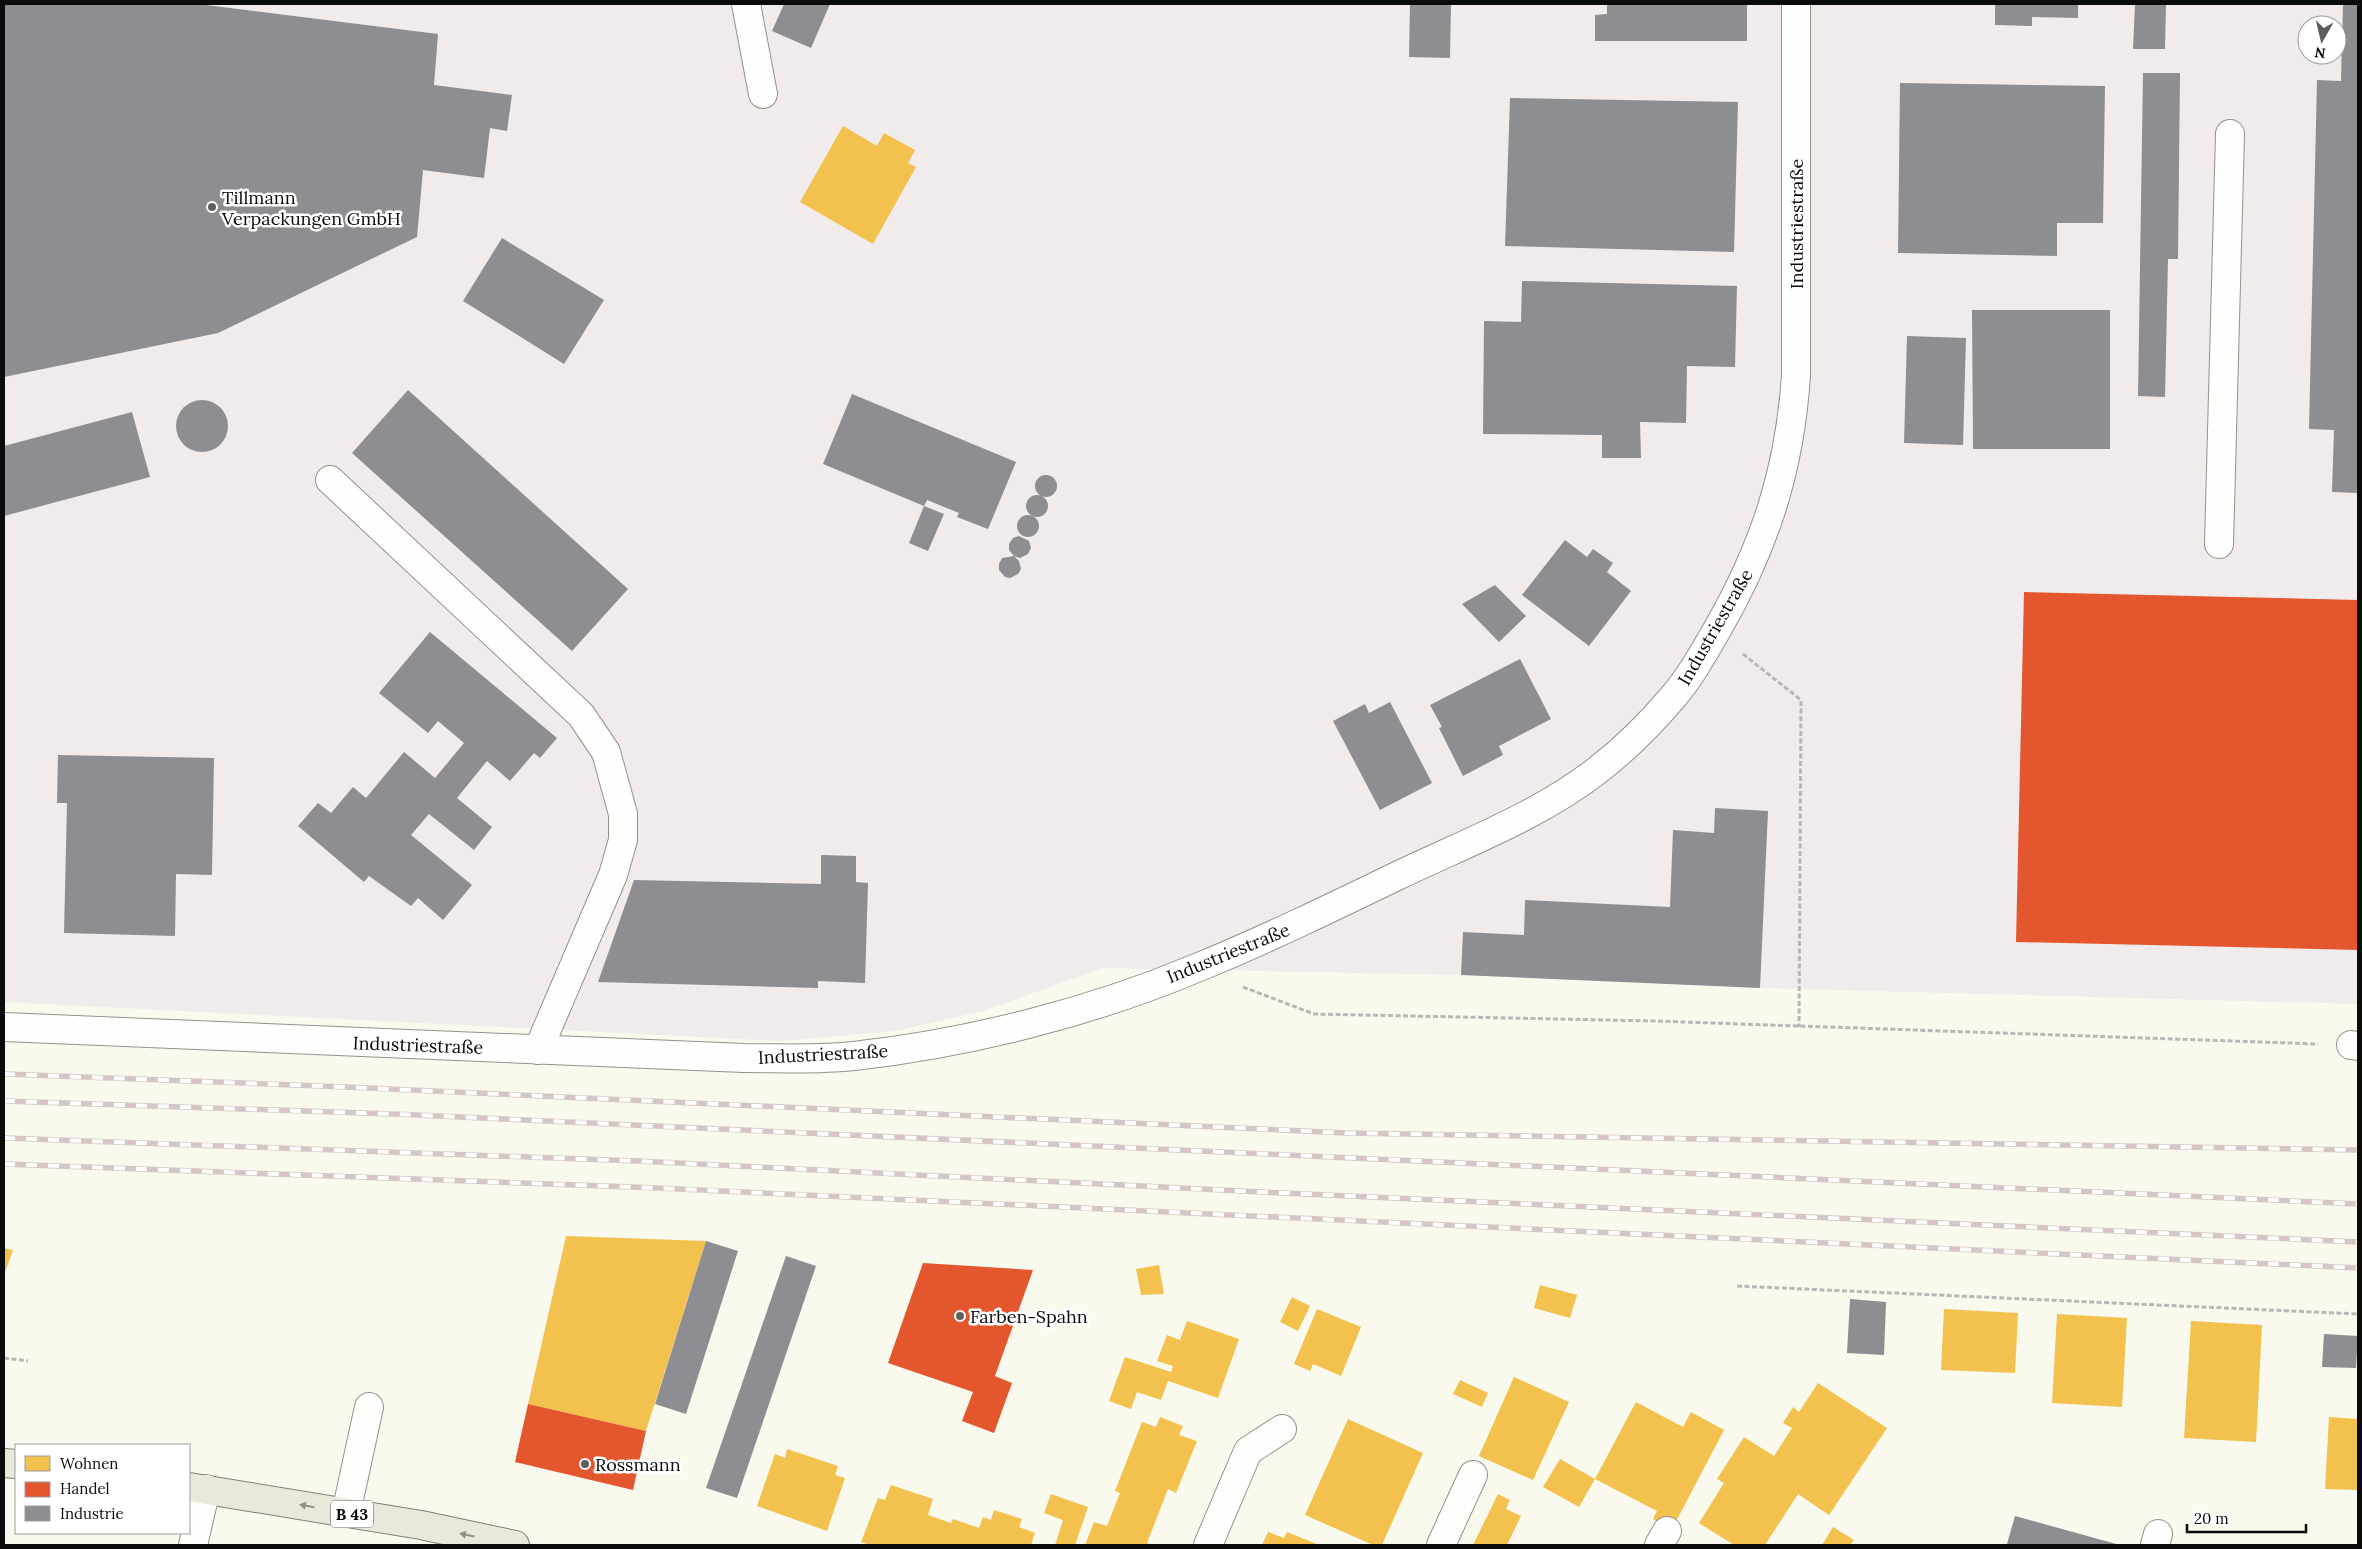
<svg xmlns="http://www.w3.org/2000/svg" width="2362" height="1549" viewBox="0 0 2362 1549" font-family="Lora,serif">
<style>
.industrial{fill:#f1ebec;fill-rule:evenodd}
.homes{fill:#f2c14e}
.shops{fill:#e4572e}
.industry{fill:#8d8d92}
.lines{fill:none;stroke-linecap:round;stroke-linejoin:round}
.minor-casing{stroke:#92928d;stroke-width:30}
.major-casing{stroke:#7f7f7a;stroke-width:30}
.path{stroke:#b7b7b5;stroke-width:3;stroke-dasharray:5 2.5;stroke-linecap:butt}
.minor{stroke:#fefefc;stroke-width:28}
.major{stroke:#eae8d8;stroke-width:28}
.rail-casing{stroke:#d5c6c3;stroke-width:5.5}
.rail{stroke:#fff;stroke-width:4;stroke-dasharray:11;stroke-linecap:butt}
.oneway{fill:#919086}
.poi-dot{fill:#5e5e5a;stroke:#fff;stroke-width:2}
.labels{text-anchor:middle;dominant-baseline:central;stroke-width:5;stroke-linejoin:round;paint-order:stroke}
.shield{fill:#fff;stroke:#545454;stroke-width:1}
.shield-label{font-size:16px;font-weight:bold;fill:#0b0b0b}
.poi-label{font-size:18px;fill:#0b0b0b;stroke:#fff;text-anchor:start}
.street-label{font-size:18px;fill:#0b0b0b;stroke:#fff}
</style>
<rect width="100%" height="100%" fill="#f9f9ee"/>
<path class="industrial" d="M4 4H2358V1004L1760 988 1461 975 1103 968 983 1011 896 1031 779 1041 4 1002ZM2307 25H2337V55H2307Z"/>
<g class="homes">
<path d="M843 126 877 146 884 133 915 150 908 163 916 167 873 244 800 202Z"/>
<path d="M566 1236 706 1241 646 1431 528 1404Z"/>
<path d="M4 1248 13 1250 4 1275Z"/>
<path d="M1159 1265 1164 1294 1141 1295 1136 1269Z"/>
<path d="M1540 1285 1577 1295 1570 1318 1534 1308Z"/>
<path d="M1292 1297 1310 1306 1298 1331 1280 1322Z"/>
<path d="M1317 1309 1361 1327 1341 1376 1313 1364 1310 1371 1294 1364Z"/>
<path d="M1944 1309 2018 1313 2015 1373 1941 1370Z"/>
<path d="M2057 1314 2127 1318 2122 1407 2052 1403Z"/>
<path d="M1187 1321 1239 1339 1218 1398 1168 1381 1161 1400 1137 1392 1131 1409 1109 1401 1125 1357 1171 1372 1173 1366 1157 1361 1167 1335 1180 1340Z"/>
<path d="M2191 1321 2262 1325 2256 1442 2184 1438Z"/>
<path d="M1514 1377 1569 1402 1533 1480 1479 1456Z"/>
<path d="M1460 1380 1488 1393 1482 1407 1453 1394Z"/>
<path d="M1818 1383 1887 1428 1829 1515 1798 1494 1765 1545H1734L1699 1523 1724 1483 1717 1479 1744 1437 1774 1456 1792 1428 1783 1423 1793 1407 1799 1412Z"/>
<path d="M1636 1402 1683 1427 1691 1412 1724 1430 1672 1529 1653 1519 1657 1511 1595 1479 1579 1507 1543 1487 1560 1459 1595 1479Z"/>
<path d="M1160 1417 1183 1426 1179 1435 1197 1441 1176 1493 1168 1489 1147 1543 1152 1545H1085L1094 1522 1107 1526 1120 1493 1115 1491 1142 1422 1156 1427Z"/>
<path d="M2329 1417 2358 1419V1490L2325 1489Z"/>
<path d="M1348 1419 1423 1453 1382 1545H1373L1305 1515Z"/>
<path d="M787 1449 838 1466 835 1475 845 1478 827 1531 757 1506 775 1454 785 1458Z"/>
<path d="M891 1485 933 1499 928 1515 951 1523 953 1519 979 1528 983 1517 991 1520 994 1510 1022 1519 1019 1527 1035 1533 1031 1545H870L861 1542 878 1498 885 1500Z"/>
<path d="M1051 1494 1088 1507 1075 1545H1055L1063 1520 1044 1513Z"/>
<path d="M1498 1494 1510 1500 1506 1509 1521 1516 1507 1545H1473Z"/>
<path d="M1833 1527 1854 1540 1850 1545H1822Z"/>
<path d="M1268 1532 1284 1538 1287 1532 1319 1545H1262Z"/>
</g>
<g class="shops">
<path d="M2024 592 2358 600V950L2016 942Z"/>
<path d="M923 1263 1033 1270 995 1376 1012 1383 994 1433 962 1421 973 1392 888 1363Z"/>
<path d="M528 1404 646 1431 633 1490 515 1462Z"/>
</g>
<g class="industry">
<path d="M4 4H198L438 34 434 85 512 95 507 131 490 128 484 178 423 170 417 237 218 333 4 377Z"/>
<path d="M784 4H830L811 48 772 31Z"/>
<path d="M1410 4H1451L1450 58 1409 57Z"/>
<path d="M1607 4H1747V41H1595V15L1607 14Z"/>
<path d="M1995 4H2078V18L2032 17V26L1995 25Z"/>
<path d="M2135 4H2166L2165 49H2133Z"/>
<path d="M2343 4H2358V493L2332 492 2334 430 2309 429 2317 80 2341 81Z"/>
<path d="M2143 73H2180L2178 259H2168L2165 397 2138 396Z"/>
<path d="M1900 83 2105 86 2103 223H2057V256L1898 253Z"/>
<path d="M1510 98 1738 102 1734 252 1505 246Z"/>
<path d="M502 238 604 300 564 364 463 301Z"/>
<path d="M1522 281 1737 286 1735 367 1687 366 1686 423 1640 422 1641 458H1602V435L1483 434 1484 321 1521 322Z"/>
<path d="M1972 310H2110V449H1973Z"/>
<path d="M1907 336 1966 338 1963 445 1904 443Z"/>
<path d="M408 390 628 589 572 651 352 453Z"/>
<path d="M852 394 1016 462 988 529 957 517 959 513 927 500 924 506 823 464Z"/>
<circle cx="202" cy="426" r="26"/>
<path d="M132 412 150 477 4 516V446Z"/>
<circle cx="1046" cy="486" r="11"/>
<circle cx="1037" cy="506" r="11"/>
<path d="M924 506 944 514 928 551 909 543Z"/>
<circle cx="1028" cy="526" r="11"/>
<path d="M1019 536 1029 541 1031 548 1028 554 1020 558 1014 556 1019 561 1021 569 1018 574 1010 578 1005 577 999 570V564L1002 558 1014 556 1009 550V544L1013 538Z"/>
<path d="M1565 540 1587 557 1593 549 1613 563 1607 572 1631 591 1589 646 1522 595Z"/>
<path d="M1495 585 1526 616 1499 642 1462 604Z"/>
<path d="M430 632 557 738 540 758 534 753 510 781 487 761 457 798 492 827 474 850 429 814 411 835 472 885 443 920 418 898 411 906 369 876 364 882 298 826 318 803 331 813 353 787 366 798 404 752 435 778 464 743 438 721 428 733 379 693Z"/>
<path d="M1520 659 1551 719 1499 746 1503 755 1463 776 1439 728 1442 727 1430 705Z"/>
<path d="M1390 702 1432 783 1380 810 1333 721 1365 704 1369 713Z"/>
<path d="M58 755 214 758 212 875 176 874 175 936 64 933 67 803H57Z"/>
<path d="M1715 808 1768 811 1760 988 1461 975 1463 932 1524 935 1525 900 1670 907 1673 830 1714 833Z"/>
<path d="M821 855 856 856V882L868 883 865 983 818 981V988L598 982 634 880 821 884Z"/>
<path d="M706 1241 738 1251 686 1414 655 1404Z"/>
<path d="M786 1256 816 1266 737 1498 706 1488Z"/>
<path d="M1850 1299 1886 1302 1884 1355 1847 1353Z"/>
<path d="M2324 1334 2358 1336 2356 1368 2322 1367Z"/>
<path d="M2015 1516 2120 1545 2007 1544Z"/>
</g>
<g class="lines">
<g class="minor-casing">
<g id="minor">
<path d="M746 4 763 94"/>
<path d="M330 480 581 715 606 752 623 814V840L613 875 538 1050"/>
<path d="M2219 544 2230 134"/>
<path d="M4 1027 744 1058C781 1058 818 1060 854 1056 970 1043 1092 1012 1199 967 1267 939 1333 907 1399 875 1466 843 1541 815 1599 769 1626 748 1651 723 1673 697 1691 676 1704 652 1718 628 1765 546 1790 469 1796 375V4"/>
<path d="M2351 1045 2358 1046"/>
<path d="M346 1513 369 1407"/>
<path d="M193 1545 206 1489"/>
<path d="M1208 1545 1248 1451 1282 1429"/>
<path d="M1441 1545 1473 1475"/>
<path d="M1659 1545 1667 1531"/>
<path d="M2155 1545 2158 1534"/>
</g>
</g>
<g class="major-casing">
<g id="major">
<path d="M4 1463 16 1464"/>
<path d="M189 1487 421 1525 515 1545"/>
</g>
</g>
<g class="path">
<path d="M1743 654 1801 700 1799 1027"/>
<path d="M1243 987 1314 1014 1655 1021 2318 1044"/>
<path d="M1737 1286 2358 1314"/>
<path d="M4 1358 28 1361"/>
</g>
<use href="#minor" class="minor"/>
<use href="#major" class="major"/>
<g class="rail-casing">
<g id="rail">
<path d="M4 1074 346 1087 1347 1133 2358 1150"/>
<path d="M4 1101 393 1114 2358 1204"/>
<path d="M4 1138 637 1161 1282 1193 2358 1242"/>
<path d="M4 1164 658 1188 2358 1268"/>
</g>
</g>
<use href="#rail" class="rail"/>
</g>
<defs><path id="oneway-solid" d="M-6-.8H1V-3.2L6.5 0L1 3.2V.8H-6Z" transform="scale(1.25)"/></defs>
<g class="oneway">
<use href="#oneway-solid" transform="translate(307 1506) rotate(-170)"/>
<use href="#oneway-solid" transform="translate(467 1535) rotate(-168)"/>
</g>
<g class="poi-dot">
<circle cx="212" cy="207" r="5"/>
<circle cx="960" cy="1316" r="5"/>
<circle cx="585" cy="1464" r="5"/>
</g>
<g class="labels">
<rect class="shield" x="331" y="1500.5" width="42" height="27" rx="4"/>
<g class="shield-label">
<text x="352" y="1514">B 43</text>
</g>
<g class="poi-label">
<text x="222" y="197">Tillmann<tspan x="222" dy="21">Verpackungen GmbH</tspan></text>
<text x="970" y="1316">Farben-Spahn</text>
<text x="595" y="1464">Rossmann</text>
</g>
<g class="street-label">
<text transform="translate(1796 224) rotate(-90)">Industriestraße</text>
<text transform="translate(1715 627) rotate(-60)">Industriestraße</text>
<text transform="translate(1228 953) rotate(-22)">Industriestraße</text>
<text transform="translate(418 1045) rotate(2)">Industriestraße</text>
<text transform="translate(823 1054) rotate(-3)">Industriestraße</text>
</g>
</g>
<rect width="2362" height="1549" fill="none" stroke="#0b0b0b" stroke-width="10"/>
<rect x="15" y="1444" width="175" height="90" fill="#ffffff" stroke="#9d9d9d"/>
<rect x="25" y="1456" width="25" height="15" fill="#f2c14e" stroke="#9d9d9d"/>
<text x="60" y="1469" font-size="15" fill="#0b0b0b">Wohnen</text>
<rect x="25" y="1482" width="25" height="15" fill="#e4572e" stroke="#9d9d9d"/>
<text x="60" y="1494" font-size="15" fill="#0b0b0b">Handel</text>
<rect x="25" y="1506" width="25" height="15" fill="#8d8d92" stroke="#9d9d9d"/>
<text x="60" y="1519" font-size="15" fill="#0b0b0b">Industrie</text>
<g transform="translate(2322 40) rotate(188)"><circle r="24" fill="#ffffff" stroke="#9d9d9d"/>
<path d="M0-4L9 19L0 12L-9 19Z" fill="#5e5e5a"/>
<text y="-8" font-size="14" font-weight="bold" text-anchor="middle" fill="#0b0b0b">N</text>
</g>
<path d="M2187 1524v8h119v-8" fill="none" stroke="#0b0b0b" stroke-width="2.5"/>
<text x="2194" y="1524" font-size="15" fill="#0b0b0b" stroke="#ffffff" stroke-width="4" paint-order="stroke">20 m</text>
</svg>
